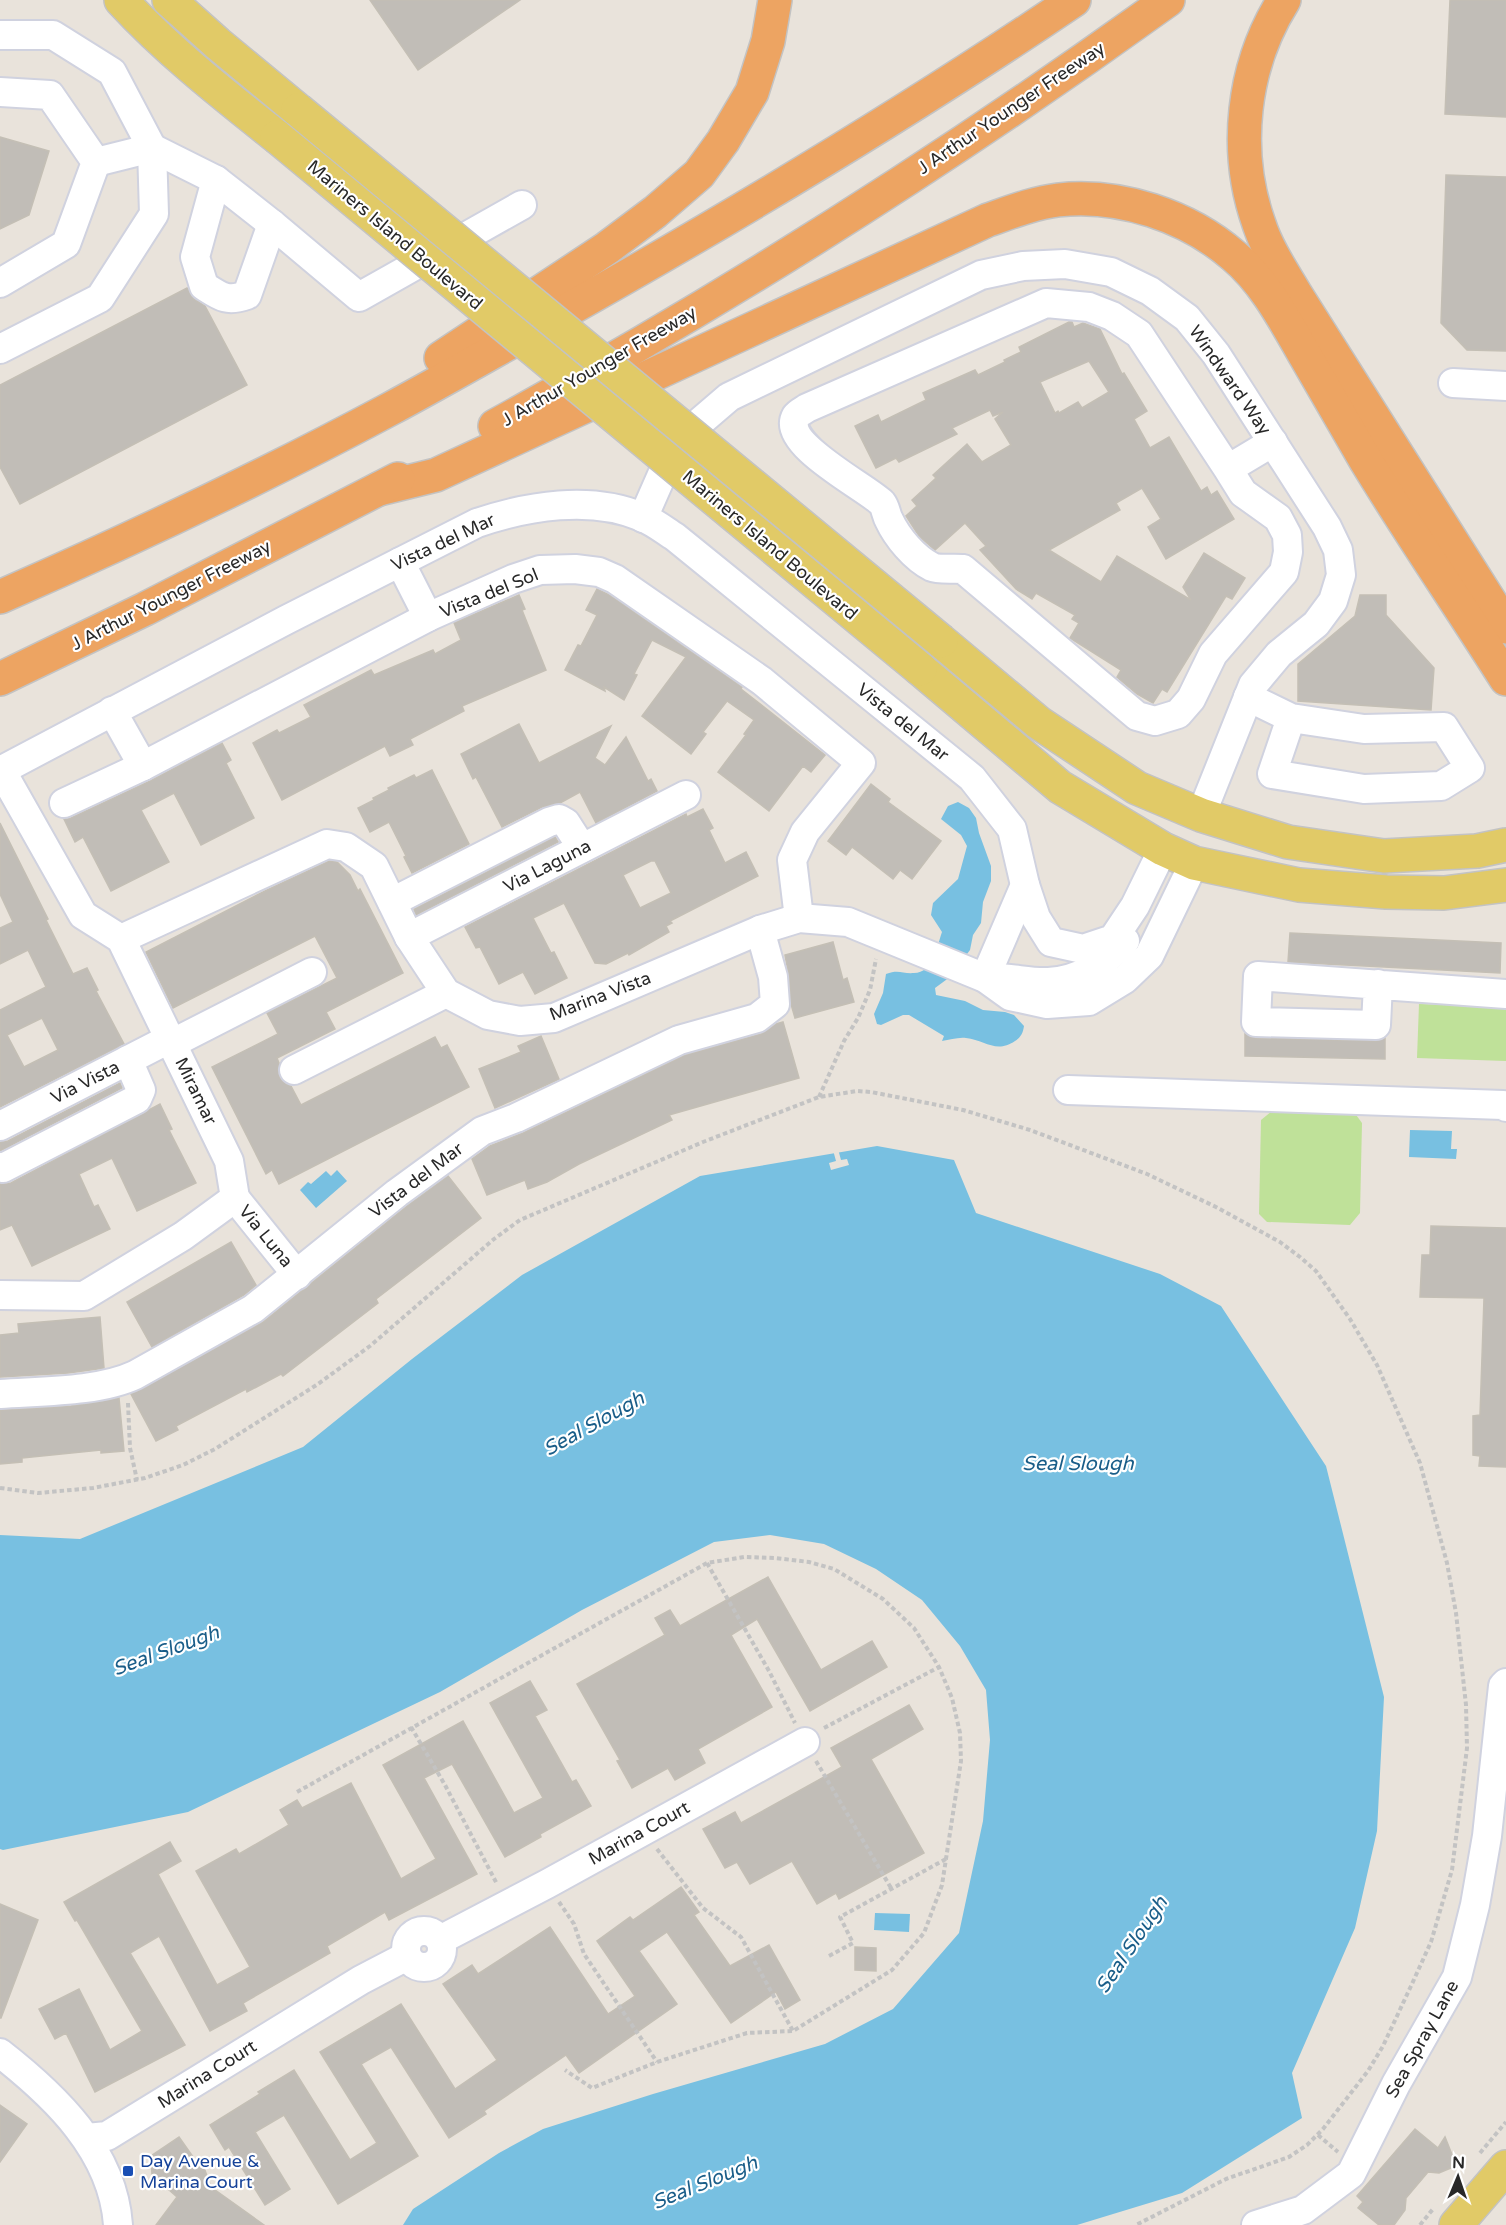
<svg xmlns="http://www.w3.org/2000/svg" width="1506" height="2225" viewBox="0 0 1506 2225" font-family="'Varela Round',sans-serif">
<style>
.pitch{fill:#bfe199}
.water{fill:#78c0e1}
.pier{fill:#e9e3db}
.building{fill:#c1bdb7;stroke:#c4bfb5;stroke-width:1.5;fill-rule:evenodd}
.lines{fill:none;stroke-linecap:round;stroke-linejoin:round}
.minor-casing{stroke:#d0d2df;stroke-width:32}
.major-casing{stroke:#c3c3c3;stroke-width:36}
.highway-casing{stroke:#c3c3c3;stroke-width:36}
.path{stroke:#c3c3c3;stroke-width:4;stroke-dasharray:4.5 3;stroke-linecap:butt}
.minor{stroke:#fff;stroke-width:28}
.major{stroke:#e1ca67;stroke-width:33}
.highway{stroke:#eda462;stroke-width:33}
.major-bridge-casing{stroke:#c3c3c3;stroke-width:36;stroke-linecap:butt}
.major-bridge{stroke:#e1ca67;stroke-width:33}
.transit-dot{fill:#1a4fb4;stroke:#fff;stroke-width:2}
.labels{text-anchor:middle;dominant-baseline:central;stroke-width:4.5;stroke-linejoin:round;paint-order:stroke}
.street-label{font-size:18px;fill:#282828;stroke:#fff}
.transit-label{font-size:18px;fill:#164399;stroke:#fff;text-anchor:start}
.water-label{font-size:20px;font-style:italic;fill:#1a5e89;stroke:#fff}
</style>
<rect width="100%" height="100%" fill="#e9e3db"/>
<g class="pitch">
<path d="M1419 1004 1506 1007V1061L1417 1058Z"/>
<path d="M1272 1111 1354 1112 1362 1123 1360 1213 1350 1225 1267 1222 1259 1214 1261 1120Z"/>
</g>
<g class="water">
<path d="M958 802 969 808 976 818 979 833 991 866V881L983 902 981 923 973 935 970 950 950 977 935 988 936 995 965 1001 983 1010 1005 1012 1014 1015 1024 1026C1023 1033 1021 1037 1015 1041 996 1054 985 1040 966 1038 958 1037 950 1040 942 1041L944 1036 909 1015H903L881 1025 877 1024 874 1014 883 993 886 974C899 969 902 974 914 973 933 973 937 946 942 932L931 915 933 903 958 879 967 846 961 835 941 819 948 806Z"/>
<path d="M1410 1130 1452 1131 1451 1149H1457L1456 1159 1409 1157Z"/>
<path d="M877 1146 954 1160 976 1213 1160 1274 1221 1306 1326 1466 1384 1697 1377 1831 1355 1928 1292 2073 1302 2118 1182 2193 1077 2225H403L413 2209 499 2153 543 2129 653 2094 825 2044 893 2009 959 1933 983 1821 990 1740 986 1690 960 1646 922 1600 876 1569 824 1544 770 1535 714 1542 582 1610 440 1692 188 1812 3 1850 0 1849V1535L80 1539 303 1447 412 1359 522 1275 700 1176Z"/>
<path d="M337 1170 347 1181 316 1208 300 1190 308 1182 311 1184 326 1171 331 1176Z"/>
<path d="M875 1913 910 1914 909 1932 874 1930Z"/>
</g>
<path class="pier" d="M838 1149 841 1160 847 1159 849 1165 831 1170 829 1163 836 1161 833 1150Z"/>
<g class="building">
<path d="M370 0H520L418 70Z"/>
<path d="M1450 0H1506V117L1445 114Z"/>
<path d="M0 137 49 151 29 215 0 229Z"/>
<path d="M1446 175 1506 177V351L1467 350 1441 323Z"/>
<path d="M187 288 194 299 205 306 247 385 20 504 0 467V385Z"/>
<path d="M1069 322H1072L1074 327 1083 323 1100 329 1122 374 1124 373 1147 411 1134 419 1150 448 1169 437 1201 491 1207 487 1211 495 1217 491 1234 519 1166 559 1148 527 1161 519 1142 488 1116 503 1120 510 1049 550 1101 582 1117 556 1191 600 1183 587 1204 553 1245 578 1232 599 1226 596 1167 692 1162 689 1153 703 1137 694 1117 677 1121 670 1070 638 1079 623 1072 619 1075 615 1036 593 1032 599 1016 589 980 550 986 546 965 523 935 550 919 536 906 516 917 506 912 500 936 478 933 475 967 444 982 462 1011 445 995 419 1003 412 993 416 990 410 952 428 957 434 899 462 896 458 876 468 855 426 878 415 881 422 926 400 923 393 975 370 978 375 1005 362 1004 360 1021 352 1019 347ZM1089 361 1109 392 1082 408 1078 402 1059 413 1058 411 1055 413 1040 382Z"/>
<path d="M597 589 611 596 742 687 741 689 825 755 811 772 803 766 769 811 718 772 746 735 744 734 754 720 727 701 703 732 706 734 691 754 642 716 686 657 652 640 634 674 637 675 624 700 604 687 605 691 565 670 578 645 581 646 597 615 586 610Z"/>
<path d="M519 595 525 609 522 610 546 670 462 706 464 711 410 739 413 745 390 756 385 746 282 800 253 743 277 730 279 733 311 717 304 705 371 670 374 675 433 650 435 654 461 640 454 623Z"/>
<path d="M1360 595H1386V615L1434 668 1431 710 1298 701V664L1355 616Z"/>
<path d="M519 724 539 763 611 726 595 758 605 765 626 737 648 781 651 779 657 791 596 823 580 792 560 803 542 807 502 827 476 777 473 779 461 754Z"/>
<path d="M222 743 231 760 226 763 254 818 201 845 174 793 141 810 169 862 111 891 83 837 75 842 64 819 71 818 150 781Z"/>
<path d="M432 770 469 844 412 873 404 857 406 856 389 822 370 832 358 808 374 800 373 798 389 790 388 788 414 775 416 778Z"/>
<path d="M871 784 890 799 888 802 941 841 912 879 900 870 893 879 852 847 846 855 828 841Z"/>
<path d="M703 809 713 828 709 830 725 863 746 852 758 876 670 921 672 923 666 926 669 932 629 955 628 953 606 964 595 963 564 903 533 918 551 953 554 952 567 978 535 994 523 972 499 984 480 947 476 948 465 927 686 814 687 817ZM651 861H655L671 893 640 908 623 875Z"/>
<path d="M0 823 48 919 46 920 73 974 87 968 98 990 96 991 124 1044 0 1107V1010L46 987 28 950 0 964V928L13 922 0 894ZM42 1018 58 1050 24 1067 7 1035Z"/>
<path d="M555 837 558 842 416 915 414 909Z"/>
<path d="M329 861 337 862 350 875 358 891 360 889 403 973 326 1012 335 1029 277 1058 279 1063 278 1070 280 1078 285 1083 291 1086 301 1105 435 1037 441 1048 447 1045 469 1087 279 1184 272 1170 266 1174 212 1067 278 1034 267 1013 337 978 315 936 173 1008 146 952 265 891Z"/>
<path d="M1290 933 1501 943 1500 973 1288 962Z"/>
<path d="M833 942 843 980 847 978 854 1002 795 1018 791 1004 789 976 785 955Z"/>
<path d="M783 1022 799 1078 669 1115 672 1120 579 1164 547 1182 528 1189 525 1180 487 1195 472 1159 490 1146 523 1133 685 1055 761 1034 776 1024Z"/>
<path d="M1245 1034 1256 1038 1376 1041 1385 1038V1059L1245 1056Z"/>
<path d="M541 1036 559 1079 495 1108 479 1069 521 1052 518 1046Z"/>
<path d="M120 1083 122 1088 0 1151V1142L8 1141Z"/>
<path d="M160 1104 172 1129 169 1130 196 1183 137 1211 112 1158 79 1174 94 1207 98 1205 110 1229 32 1266 12 1225 0 1230V1184L11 1183Z"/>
<path d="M448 1176 481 1218 376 1299 378 1303 283 1376 281 1374 247 1392 246 1389 176 1426 178 1430 156 1441 131 1394 263 1322 407 1206Z"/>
<path d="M1431 1226 1506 1228V1467L1479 1466 1480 1456 1473 1455V1416L1480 1415 1484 1298 1420 1297 1422 1255H1430Z"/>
<path d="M231 1242 256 1285 244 1295 152 1347 127 1302Z"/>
<path d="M100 1317 104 1368 68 1373 0 1377V1335L19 1333 18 1324Z"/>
<path d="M119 1398 124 1451 101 1453V1450L22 1458V1462L0 1464V1410L71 1406Z"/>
<path d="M768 1577 821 1670 872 1641 887 1667 810 1711 757 1619 731 1635 772 1707 698 1749 705 1763 675 1780 668 1768 632 1788 617 1761 620 1760 577 1684 665 1635 655 1618 670 1610 680 1626Z"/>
<path d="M530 1681 547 1710 535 1716 572 1782 576 1780 591 1806 540 1834 541 1837 505 1857 452 1764 424 1778 477 1874 389 1920 385 1912 327 1946 330 1953 243 2003 247 2011 210 2031 159 1936 130 1953 185 2045 95 2092 66 2033 55 2039 39 2009 79 1989 110 2050 142 2031 77 1920 75 1921 64 1902 170 1842 181 1861 158 1874 217 1985 250 1967 196 1871 236 1849 239 1854 289 1825 280 1810 297 1800 302 1808 351 1783 401 1879 436 1859 383 1765 463 1721 514 1813 543 1798 490 1703Z"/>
<path d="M909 1705 923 1729 871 1759 924 1853 839 1899 836 1893 817 1904 792 1861 750 1884 737 1862 725 1868 703 1829 735 1812 741 1823 842 1767 831 1748Z"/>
<path d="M681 1887 699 1912 694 1915 730 1966 769 1945 800 2000 785 2009 776 1992 731 2023 667 1932 639 1951 677 2004 579 2073 566 2055 484 2111 486 2114 449 2138 391 2047 361 2064 418 2156 338 2204 284 2115 255 2132 290 2189 265 2205 229 2147 225 2150 210 2125 260 2094 258 2092 294 2070 350 2160 377 2143 320 2052 401 2004 455 2089 497 2060 443 1984 472 1965 478 1974 550 1927 608 2014 635 1996 597 1941 630 1917 633 1920Z"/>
<path d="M0 1904 38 1920 1 2018H0Z"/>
<path d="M855 1947 876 1948V1971L855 1970Z"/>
<path d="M0 2105 27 2124 0 2162Z"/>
<path d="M1415 2129 1438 2148 1445 2137 1453 2157 1451 2168 1439 2173 1428 2172 1406 2198 1405 2210 1394 2225H1379L1358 2208 1363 2202 1357 2196Z"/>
<path d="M179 2137 198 2164 202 2162 211 2187 264 2225H156L177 2197 152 2175 151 2156Z"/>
</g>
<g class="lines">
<g class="minor-casing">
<g id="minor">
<path d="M0 35H53L112 72 152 148 154 214 100 298 0 349"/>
<path d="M0 92 50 95 96 162 66 244 0 283"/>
<path d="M96 162 152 148 216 180 272 224 359 297 522 205"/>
<path d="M216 180 195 257 204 286C221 297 227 302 247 295L272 224"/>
<path d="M1453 383 1506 386"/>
<path d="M1228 469 1139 334 1112 316 1089 307 1046 303 807 408C804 410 798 413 796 416 780 444 866 487 882 503 886 508 886 515 889 520 897 537 914 558 932 567 939 570 955 568 963 569L1137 716 1155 721 1178 714 1191 699 1213 654 1284 572 1288 552 1287 535 1278 518 1243 493 1228 469 1273 442"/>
<path d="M643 518 665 468 694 427 729 397 981 275 1023 266 1065 264 1111 272 1150 291 1187 318 1216 354 1327 527 1338 550 1341 575 1333 601 1316 624 1279 654 1253 685 1201 815"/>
<path d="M400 562 428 617"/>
<path d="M1248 697 1291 718 1364 729 1444 727 1470 768 1441 786 1364 789 1272 774 1291 718"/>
<path d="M112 711 143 766"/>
<path d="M0 771 286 620 477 523C527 506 591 495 642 517 654 522 664 530 675 537L972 778 1012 829 1025 885 1036 918 1051 942 1083 949 1113 939 1135 906 1163 849"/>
<path d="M64 803 143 766 428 617 513 579 540 570 575 569 599 572 615 579 762 681 861 763 805 832 792 860 799 918"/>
<path d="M392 902 549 822 559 819 566 823 582 848"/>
<path d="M409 937 686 795"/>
<path d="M121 939 327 844 346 847 374 866 409 937 446 993 488 1015 520 1021 554 1018 760 930 799 918 848 922 985 978 1010 996 1047 1004 1089 1001 1125 979 1149 956 1194 863"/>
<path d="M985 978 1025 885"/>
<path d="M996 978C1013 978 1031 983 1048 982 1080 981 1104 963 1125 941"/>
<path d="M1378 984 1376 1025 1256 1022 1258 976 1506 994"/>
<path d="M173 1043 312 972"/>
<path d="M294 1070 446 993"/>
<path d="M1068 1090 1503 1105 1506 1107"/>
<path d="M0 1126 171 1038"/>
<path d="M0 1167 3 1168 137 1099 141 1090 128 1060"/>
<path d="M235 1198 297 1275"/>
<path d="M0 1295 84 1296 183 1236 235 1198 229 1161 121 939 83 915 1 770"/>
<path d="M0 1394C41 1391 99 1392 135 1375L253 1309 397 1193 482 1131 516 1118 679 1040 757 1018 775 1004 773 977 760 930"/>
<circle cx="424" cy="1949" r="18"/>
<path d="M440 1940 547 1884 805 1742"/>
<path d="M0 2053C55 2096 113 2151 118 2225"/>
<path d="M87 2138 107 2136 361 1980 407 1956"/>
<path d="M1256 2225 1303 2210 1351 2174 1396 2084 1457 1977 1475 1905 1487 1836 1503 1686 1506 1683"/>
</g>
</g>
<g class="major-casing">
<g id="major">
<path d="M121 0C168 51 223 94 277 137"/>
<path d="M169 0 217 43 298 110"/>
<path d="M941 641 1039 723 1137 788 1201 815 1288 842 1384 856 1477 851 1506 845"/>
<path d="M920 669 1060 787 1163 849 1194 863 1299 885 1386 892 1444 893 1506 885"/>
<path d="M1456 2225 1506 2167"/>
</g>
</g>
<g class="highway-casing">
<g id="highway">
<path d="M1284 0C1242 66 1233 151 1259 224 1267 249 1282 271 1295 293L1506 627"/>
<path d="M441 358 607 248 655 212 699 174 723 141 752 92 768 41 775 0"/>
<path d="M495 426C728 298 953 155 1168 0"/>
<path d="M379 489 436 475 988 220C1011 212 1034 203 1058 200 1120 193 1188 216 1234 256 1264 281 1284 319 1303 352 1324 388 1345 425 1366 461 1411 535 1460 606 1506 679"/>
<path d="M0 597C132 539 263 477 390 409 446 379 501 347 557 316 733 217 907 113 1074 0"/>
<path d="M0 679 145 609 398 479"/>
</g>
</g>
<g class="path">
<path d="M819 1097 844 1041 858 1018 870 990 876 959"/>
<path d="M128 1403 130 1448 137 1480"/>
<path d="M0 1488 38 1493 93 1488 145 1478 183 1465 215 1449 318 1384 370 1346 494 1239 520 1220 703 1142 819 1097 857 1091 871 1092 963 1110 1030 1130 1147 1174 1216 1207 1280 1242 1300 1257 1316 1271 1350 1319 1377 1365 1420 1463 1447 1563 1456 1613 1466 1705 1467 1748 1452 1870 1431 1942 1411 1986 1383 2046 1368 2071 1323 2129 1307 2145 1289 2157 1226 2179 1136 2225"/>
<path d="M707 1563 769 1671 795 1723"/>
<path d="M411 1727 445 1785 497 1884"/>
<path d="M824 1728 939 1667"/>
<path d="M816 1761 891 1888"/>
<path d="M297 1792 707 1563 744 1557 775 1558 809 1562 834 1569 883 1599 914 1628 939 1667 952 1698 960 1733 961 1761 942 1885 924 1933 892 1970 793 2031 747 2033 657 2062 592 2088 565 2070"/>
<path d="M657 1849 703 1908 741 1937 793 2031"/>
<path d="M559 1902 574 1924 584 1954 657 2062"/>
<path d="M829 1956 853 1943 840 1917 946 1859"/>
<path d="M1318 2135 1338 2152"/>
<path d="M1480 2153 1506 2122"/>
<path d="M1420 2225 1433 2209"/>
</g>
<use href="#minor" class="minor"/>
<use href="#major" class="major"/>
<use href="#highway" class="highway"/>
<g class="major-bridge-casing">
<g id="major-bridge">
<path d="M298 110 941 641"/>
<path d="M277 137 920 669"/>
</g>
</g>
<use href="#major-bridge" class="major-bridge"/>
</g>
<rect class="transit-dot" x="122" y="2165" width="12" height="12" rx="3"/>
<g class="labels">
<g class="street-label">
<text transform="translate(1011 108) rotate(-34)">J Arthur Younger Freeway</text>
<text transform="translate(395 235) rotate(40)">Mariners Island Boulevard</text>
<text transform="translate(599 366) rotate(-30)">J Arthur Younger Freeway</text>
<text transform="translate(1230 380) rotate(55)">Windward Way</text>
<text transform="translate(443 542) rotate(-25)">Vista del Mar</text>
<text transform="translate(770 545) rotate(40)">Mariners Island Boulevard</text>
<text transform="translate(489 593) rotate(-22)">Vista del Sol</text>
<text transform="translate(171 595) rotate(-27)">J Arthur Younger Freeway</text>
<text transform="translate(903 722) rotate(39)">Vista del Mar</text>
<text transform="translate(547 866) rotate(-27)">Via Laguna</text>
<text transform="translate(600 996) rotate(-21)">Marina Vista</text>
<text transform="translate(85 1082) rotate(-27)">Via Vista</text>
<text transform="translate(196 1091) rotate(64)">Miramar</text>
<text transform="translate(416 1180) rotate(-37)">Vista del Mar</text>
<text transform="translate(266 1236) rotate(51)">Via Luna</text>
<text transform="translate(639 1833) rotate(-29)">Marina Court</text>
<text transform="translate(1422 2039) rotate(-61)">Sea Spray Lane</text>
<text transform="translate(207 2074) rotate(-32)">Marina Court</text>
</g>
<g class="transit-label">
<text x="140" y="2161">Day Avenue &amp;<tspan x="140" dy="21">Marina Court</tspan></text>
</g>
<g class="water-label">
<text transform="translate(594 1424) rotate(-29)">Seal Slough</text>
<text x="1078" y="1464">Seal Slough</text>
<text transform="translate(166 1651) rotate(-20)">Seal Slough</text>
<text transform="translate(1132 1945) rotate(-56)">Seal Slough</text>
<text transform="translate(705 2183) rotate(-22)">Seal Slough</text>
</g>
</g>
<g transform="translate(1458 2177) rotate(2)" stroke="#ffffff" stroke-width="4.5" paint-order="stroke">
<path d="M0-4.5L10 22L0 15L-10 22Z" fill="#282828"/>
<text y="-9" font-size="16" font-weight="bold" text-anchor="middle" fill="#282828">N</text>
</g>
</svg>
